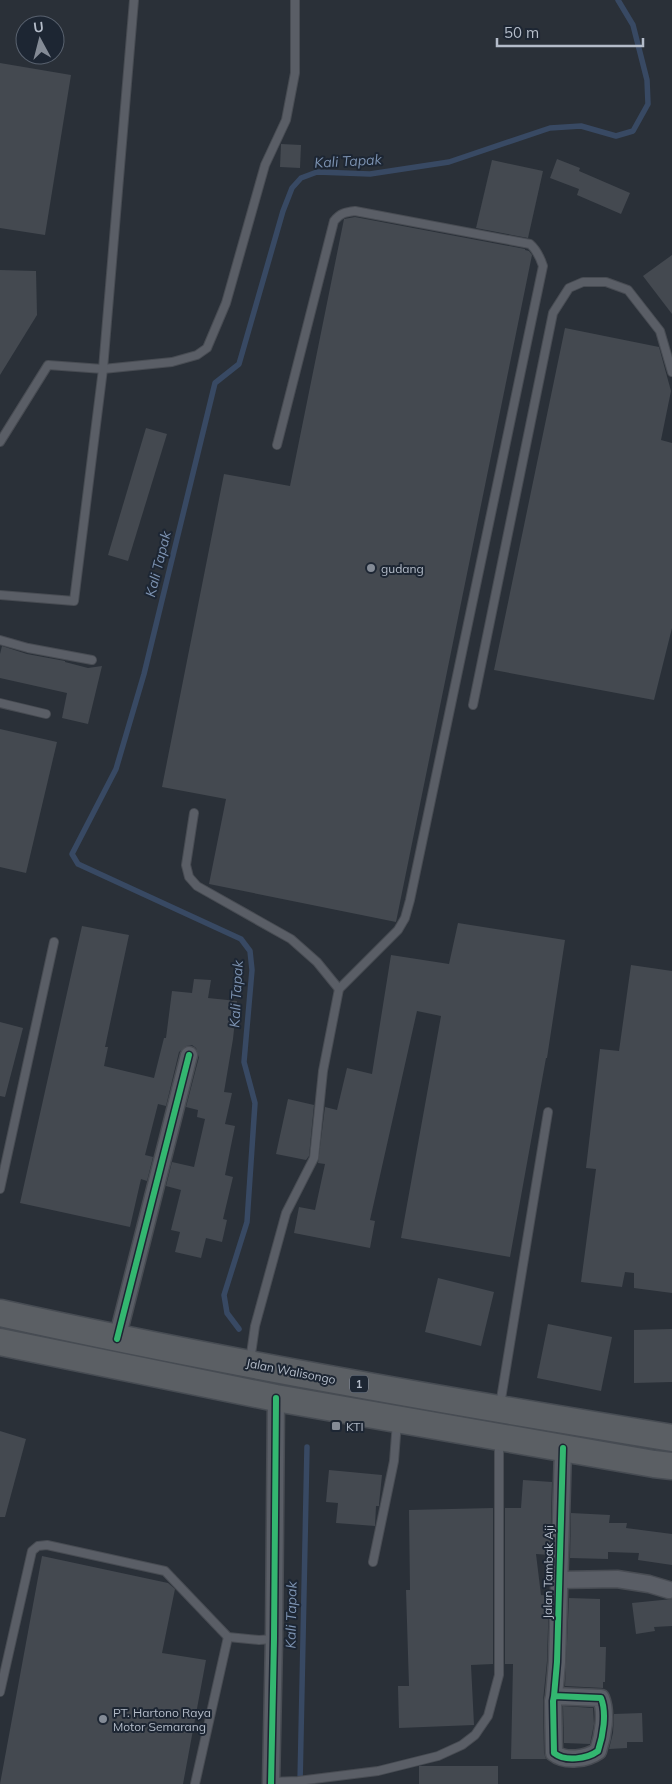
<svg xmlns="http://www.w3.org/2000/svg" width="672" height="1784" viewBox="0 0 672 1784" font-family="Mulish,sans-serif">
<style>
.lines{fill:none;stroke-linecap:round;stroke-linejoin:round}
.stream{stroke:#384963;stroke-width:5.5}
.building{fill:#444950}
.service-casing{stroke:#484c53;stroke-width:10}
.minor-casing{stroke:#484c53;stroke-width:19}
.trunk-casing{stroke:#474c53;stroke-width:29}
.service{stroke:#5a5e66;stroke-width:8}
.minor{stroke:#5a5e66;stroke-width:16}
.trunk{stroke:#5b5f64;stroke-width:26}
.cycleway-casing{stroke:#1d2633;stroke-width:9}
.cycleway{stroke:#33b770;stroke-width:6}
.poi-dot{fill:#848b96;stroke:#1d2633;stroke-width:2}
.labels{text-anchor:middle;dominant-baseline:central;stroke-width:4;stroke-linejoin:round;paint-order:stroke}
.shield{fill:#1d2633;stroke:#878f9c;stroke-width:1}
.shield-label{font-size:11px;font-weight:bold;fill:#b4bcc9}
.poi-label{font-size:12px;fill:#b4bcc9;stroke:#1d2633;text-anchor:start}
.street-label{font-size:12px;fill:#b4bcc9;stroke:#1d2633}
.water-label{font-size:14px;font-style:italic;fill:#7c92b1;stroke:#1d2633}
</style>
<rect width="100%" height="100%" fill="#2a3038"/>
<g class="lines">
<g class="stream">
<path d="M239 1329 227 1313 224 1295 247 1222 255 1103 244 1062 252 970 250 951 241 939 78 864 72 854 116 769 144 674 215 383 239 364 283 211 292 188 301 178 317 172 370 174 449 162 550 128 581 126 616 136 633 131 648 104 647 80 633 25 618 0"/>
<path d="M300 1784 307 1447"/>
</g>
</g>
<g class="building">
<path d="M0 63 71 75 45 235 0 228Z"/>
<path d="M281 144 301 145 300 168 280 167Z"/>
<path d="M557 159 580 168 579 171 630 193 621 214 577 195 579 189 550 178Z"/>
<path d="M492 160 543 171 528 238 476 228Z"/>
<path d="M355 217 525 249V250L529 251 532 255 396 922 209 884 226 799 162 787 224 474 290 486 344 219Z"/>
<path d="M672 255V314L643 276Z"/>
<path d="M0 270 36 271 37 315 0 375Z"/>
<path d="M565 328 659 347 671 391 661 440 672 443V628L654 700 494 670Z"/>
<path d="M146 428 167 434 128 561 108 555Z"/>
<path d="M2 646 27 654 65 661V662L88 668 102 666 88 724 62 718 67 693 0 678V654Z"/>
<path d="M0 729 57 742 26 873 0 867Z"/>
<path d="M458 923 565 940 547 1058H546L510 1257 401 1238 441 1016 417 1011 370 1220 375 1221 370 1248 294 1233 299 1207 315 1210 325 1164 318 1163 325 1107 337 1110 347 1068 372 1074 391 955 449 964Z"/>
<path d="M82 926 129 935 105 1047H108L104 1066 154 1078 164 1038H166L172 991 192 993 194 979 211 980 208 998 237 1001 233 1039 224 1092 232 1093 225 1124 235 1126 225 1175 233 1177 223 1219 227 1220 222 1242 206 1238 201 1258 175 1252 180 1232 171 1230 181 1190 166 1186 172 1162 194 1167 205 1119 197 1117 198 1110 186 1107 199 1057 196 1048 192 1045 186 1046 179 1052 166 1106 158 1104 145 1155 153 1157 147 1181 141 1179 130 1227 20 1203Z"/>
<path d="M631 965 672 971V1293L634 1288V1273L625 1272 622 1287 581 1282 596 1169 586 1168 600 1049 619 1051Z"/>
<path d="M0 1022 23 1028 5 1097 0 1096Z"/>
<path d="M288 1099 314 1105 309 1156 306 1160 276 1154Z"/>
<path d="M438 1278 494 1292 481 1346 425 1332Z"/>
<path d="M548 1324 612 1337 601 1391 537 1378Z"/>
<path d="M672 1329V1382L634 1383V1330Z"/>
<path d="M0 1431 26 1439 5 1517H0Z"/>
<path d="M329 1470 382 1475 379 1504V1506H376L375 1526 336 1523 338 1503 326 1502Z"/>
<path d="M523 1480 552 1482 550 1555 536 1554 541 1595 549 1596 547 1661 543 1701 544 1753 546 1759H511L513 1664H505V1508H521Z"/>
<path d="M493 1508V1664L471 1665 474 1725 399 1728 398 1686H409L406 1590H410L409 1510Z"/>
<path d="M571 1513 610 1515 609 1523H627L626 1528 672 1534V1565L638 1560 639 1553 608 1552V1559L570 1558Z"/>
<path d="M42 1556 168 1583 175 1589 162 1653 206 1660 183 1784H0Z"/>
<path d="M569 1598 600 1599V1647H606L605 1682H603V1688L565 1686Z"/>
<path d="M672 1599V1626L654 1627 655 1631 636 1634 632 1603Z"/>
<path d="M563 1706 593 1708 594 1724 590 1744 564 1743Z"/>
<path d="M642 1713 643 1742H627V1748L609 1749 613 1733 614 1714Z"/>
<rect x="419" y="1766" width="79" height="18"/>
</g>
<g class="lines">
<g class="service-casing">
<g id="service">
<path d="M0 442 48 365 103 369 172 362 197 355 207 348 226 303 265 165 286 120 295 73V0"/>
<path d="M0 595 74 601 103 369 134 0"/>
<path d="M0 640 28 648 92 660"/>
<path d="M0 703 46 714"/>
<path d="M473 705 553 313 569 288 583 282H606L628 290 660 331 672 372"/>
<path d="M194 813 186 865 189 877 197 886 291 939 317 962 339 989"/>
<path d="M0 1189 54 942"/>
<path d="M250 1361 255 1326 286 1213 314 1158 323 1071 339 989 398 930 405 918 410 900 543 266C540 257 537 250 530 244L355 211C346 212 340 213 334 221L277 445"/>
<path d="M500 1405 548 1112"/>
<path d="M373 1562 394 1461 397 1422"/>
<path d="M0 1692 32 1551 38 1546 47 1545 165 1571 228 1637 259 1640 274 1639"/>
<path d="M271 1782 298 1781 378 1771 438 1756 462 1745 475 1735 488 1716 499 1675V1442"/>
<path d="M195 1784 228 1637"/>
</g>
</g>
<g class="minor-casing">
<g id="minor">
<path d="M117 1339 189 1055"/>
<path d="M559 1580 617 1579 649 1584 669 1590"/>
<path d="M554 1696 601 1698C607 1713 603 1736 598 1751 587 1759 565 1762 554 1753L553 1701 554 1696 557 1662 563 1448"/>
<path d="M271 1784 274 1639 276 1398"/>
</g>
</g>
<g class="trunk-casing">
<g id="trunk">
<path d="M0 1313C222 1362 447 1401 672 1438"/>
<path d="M0 1342 276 1398 654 1464 672 1466"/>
</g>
</g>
<use href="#service" class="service"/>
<use href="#minor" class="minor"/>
<use href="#trunk" class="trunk"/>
<g class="cycleway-casing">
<g id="cycleway">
<path d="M117 1339 189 1055"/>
<path d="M554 1696 601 1698C607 1713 603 1736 598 1751 587 1759 565 1762 554 1753L553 1701 554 1696 557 1662 563 1448"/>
<path d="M271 1784 274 1639 276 1398"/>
</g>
</g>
<use href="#cycleway" class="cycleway"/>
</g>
<g class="poi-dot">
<circle cx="371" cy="568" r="5"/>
<rect x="331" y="1421" width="10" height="10" rx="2.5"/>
<circle cx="103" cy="1719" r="5"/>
</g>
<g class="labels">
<rect class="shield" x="350" y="1375.5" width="18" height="17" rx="4"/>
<g class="shield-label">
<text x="359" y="1384">1</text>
</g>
<g class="poi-label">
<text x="381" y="568">gudang</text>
<text x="346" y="1426">KTI</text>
<text x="113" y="1712">PT. Hartono Raya<tspan x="113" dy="14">Motor Semarang</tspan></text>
</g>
<g class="street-label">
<text transform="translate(291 1371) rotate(11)">Jalan Walisongo</text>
<text transform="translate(548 1572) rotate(-89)">Jalan Tambak Aji</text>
</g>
<g class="water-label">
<text transform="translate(348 161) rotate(-3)">Kali Tapak</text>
<text transform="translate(158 564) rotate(-76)">Kali Tapak</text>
<text transform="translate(236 994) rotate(-87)">Kali Tapak</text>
<text transform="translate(291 1615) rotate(-89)">Kali Tapak</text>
</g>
</g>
<g transform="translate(40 40) rotate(353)"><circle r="24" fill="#1d2633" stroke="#59626f"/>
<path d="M0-4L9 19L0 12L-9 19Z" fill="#848b96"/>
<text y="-8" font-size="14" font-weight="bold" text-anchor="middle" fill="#b4bcc9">U</text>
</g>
<path d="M497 38v8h146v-8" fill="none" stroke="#b4bcc9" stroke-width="2.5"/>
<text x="504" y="38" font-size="15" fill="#b4bcc9" stroke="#1d2633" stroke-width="4" paint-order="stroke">50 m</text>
</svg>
